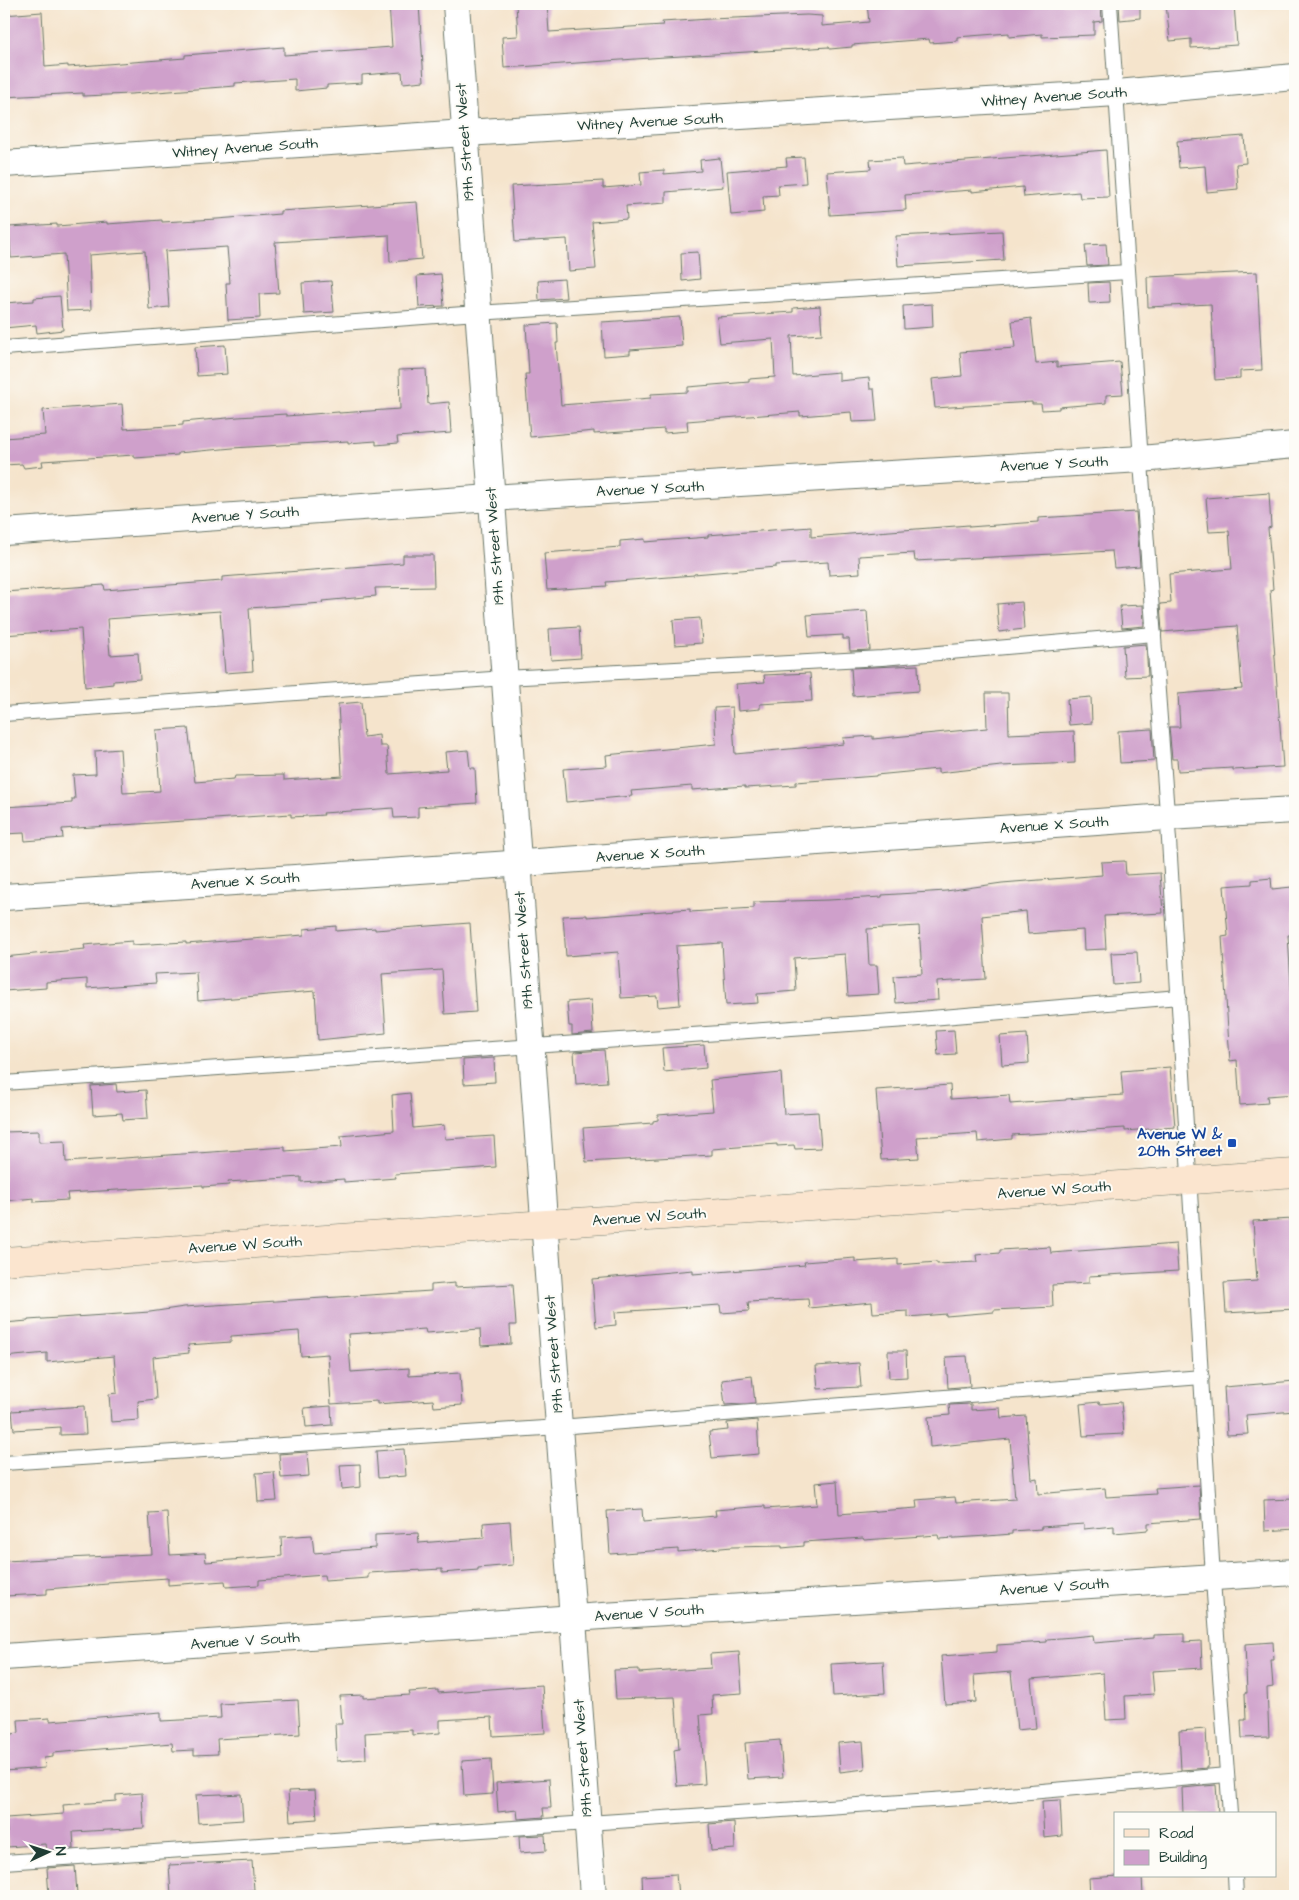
<svg xmlns="http://www.w3.org/2000/svg" width="1299" height="1900" viewBox="0 0 1299 1900" font-family="'Architects Daughter',sans-serif">
<style>
.building{fill:#cfa0cb}
.lines{fill:none;stroke-linecap:round;stroke-linejoin:round}
.lane-casing{stroke:#6a7769;stroke-width:16}
.street-casing{stroke:#6a7769;stroke-width:28}
.secondary-casing{stroke:#6a7769;stroke-width:29}
.lane{stroke:#fff;stroke-width:14}
.street{stroke:#fff;stroke-width:26}
.secondary{stroke:#fbe5cf;stroke-width:28}
.transit-dot{fill:#1a4fb4;stroke:#fdfcf7;stroke-width:2}
.labels{text-anchor:middle;dominant-baseline:central;stroke-width:4;stroke-linejoin:round;paint-order:stroke}
.street-label{font-size:15px;fill:#1f3d34;stroke:#fdfcf7}
.transit-label{font-size:15px;font-weight:bold;fill:#164399;stroke:#fdfcf7;text-anchor:end}
</style>
<rect width="100%" height="100%" fill="#fdfcf7"/>
<filter id="ink" filterUnits="userSpaceOnUse"><feTurbulence type="fractalNoise" baseFrequency=".02" numOctaves="2"/><feDisplacementMap in="SourceGraphic" scale="10" xChannelSelector="R" yChannelSelector="G"/><feConvolveMatrix kernelMatrix="1 2 1 2 8 2 1 2 1" color-interpolation-filters="sRGB"/></filter>
<filter id="wash" filterUnits="userSpaceOnUse"><feTurbulence type="fractalNoise" baseFrequency=".0096" numOctaves="4" result="noise"/><feDisplacementMap in="SourceGraphic" scale="20" xChannelSelector="R" yChannelSelector="G"/><feGaussianBlur stdDeviation="1.12" result="paint"/><feColorMatrix in="noise" values="0 0 0 0 0 0 0 0 0 0 0 0 0 0 0 0 0 1.4 0 .05"/><feComposite in="paint" operator="in"/></filter>
<g filter="url(#wash)">
<rect width="100%" height="100%" fill="#f5e4cc"/>
<g id="blocks">
<g class="building">
<path d="M389 4H419L424 81 403 83 402 72 362 75V83L327 85V88L295 91V79L235 83V86L131 94 83 96V93L4 97V15L42 12 45 67 68 65V67L185 58V55L284 47V55L392 47Z"/>
<path d="M516 4H547L549 32 663 25 662 22 710 19 807 15 822 16V26L869 22 867 4H902V6L927 4H1101L1102 21 1094 22V35L1042 37V34L1009 37V33L957 37V41L930 43 929 39 852 45V47L830 49 829 47 665 57 504 68 502 37 518 36Z"/>
<path d="M1119 4H1140V18L1120 20Z"/>
<path d="M1166 4H1234L1237 45 1191 48V39L1170 41Z"/>
<path d="M1244 136 1246 163 1236 164 1238 189 1207 192 1205 166 1179 168 1177 141Z"/>
<path d="M1106 150 1109 197 1080 198 1079 192 1024 197 1023 187 972 192V190L905 195 906 210 830 215 827 172 871 169 870 160 902 158 903 166Z"/>
<path d="M804 157 806 183 778 185 779 195 763 196 764 212 731 215 727 171 787 166 786 158Z"/>
<path d="M720 158 723 187 666 192V203L626 206 627 219 592 222 596 269 569 271 567 239 515 242 511 186 603 181V188L641 185 640 172 664 170V174L701 171 700 160Z"/>
<path d="M417 202 422 259 390 262 389 235 275 242 279 293 259 294 260 318 228 320 226 283H230L227 247 165 251 169 307 149 309 145 251 89 255 91 310 67 311 64 254 11 258 9 227 57 224V226L107 222V224L162 220V222L217 219 280 214V211Z"/>
<path d="M1002 231 1004 260 898 266 896 236Z"/>
<path d="M1106 244 1108 265 1087 266 1085 245Z"/>
<path d="M698 252 700 279 682 281 681 253Z"/>
<path d="M1257 272 1262 370 1240 371V378L1215 380 1211 304 1148 307 1147 277Z"/>
<path d="M441 274 444 306 419 307 417 276Z"/>
<path d="M564 279 566 298 539 300 538 281Z"/>
<path d="M331 281 334 312 304 314 302 283Z"/>
<path d="M1109 282 1110 302 1089 303 1088 283Z"/>
<path d="M60 296 63 330 37 333 36 325 4 328V303L34 301V298Z"/>
<path d="M932 304 933 327 904 329 903 306Z"/>
<path d="M820 306 822 334 791 336 793 376 839 372V381L869 378 870 389H874L877 421 852 422 851 412 800 416V412L687 421 688 431 664 433V429L594 434V431L530 437 525 374H529L526 325 557 323 558 343H556L561 405 651 398V394L688 392V387L749 382V379L775 377 773 339 720 343 717 317 793 312V308Z"/>
<path d="M680 317 682 346 630 350V354L604 356 602 322Z"/>
<path d="M1031 318 1036 364 1057 362V367L1120 362 1123 394 1106 395V403L1059 407V409L1042 410 1041 404H1032V402L935 408 932 379 962 376 960 352 1015 348 1012 321Z"/>
<path d="M225 345 227 374 197 376 195 347Z"/>
<path d="M426 369 428 404 449 402 451 433 397 437 398 443 376 445V441L348 443V441L233 448 178 453V455L135 458 134 455 42 461 43 466 24 468 22 464 4 465V438L45 435 43 410 122 404 124 429 183 425V422L238 417 286 414V416L339 412V413L400 409 399 370Z"/>
<path d="M1269 493 1271 527 1268 528 1273 589 1270 590 1283 767 1233 770V768L1178 771 1177 759H1172L1169 727H1180L1178 694 1242 689 1237 626 1162 632 1160 604 1171 603 1169 574 1232 569 1229 531 1209 532 1206 498Z"/>
<path d="M1136 512 1140 566 1114 568 1112 551 915 561 914 553 859 556 860 573 829 575 828 562 776 565V567L694 574V575L606 582 607 586 547 590 544 553 620 547V541L645 539V542L708 537V535L811 527V537L969 525V527L1038 522V518Z"/>
<path d="M403 555H433L434 587 375 588 376 596 322 601 323 603 249 608 253 671 225 673 220 611 107 619 110 655 138 653 140 679 113 681V684L85 687 81 629 4 635V592L104 585 105 590 222 581V577L403 563Z"/>
<path d="M1022 602 1024 629 999 632 997 604Z"/>
<path d="M1143 605 1144 626 1122 628 1120 606Z"/>
<path d="M867 611 870 650 850 651 849 639H843V635L809 637 807 615Z"/>
<path d="M700 618 702 643 675 645 673 620Z"/>
<path d="M579 627 581 658 551 660 549 629Z"/>
<path d="M1146 644 1148 676 1125 677 1123 646Z"/>
<path d="M918 665 919 691 853 696 851 668Z"/>
<path d="M810 673 812 701 760 704V709L738 711 736 684 765 682 764 675Z"/>
<path d="M986 693H1008L1009 734 1074 731 1075 763 1001 766 938 773V769L876 775V776L796 782V785L745 788V786L692 790V786L631 791 632 796 566 802 563 769 607 766 606 755 716 744 714 708 732 707 735 754 844 744 843 738 873 736V739L987 728Z"/>
<path d="M1091 697 1092 723 1069 725 1067 699Z"/>
<path d="M361 702 364 737 379 735 380 746H387L389 774 447 770 445 752 468 750 470 768H475L477 803 418 807V817L394 818 393 808 323 813 324 815 291 817V814L62 829 63 838 25 841 24 833 4 834V807L72 803V799H75L73 775 96 774 95 751 120 749 123 793 160 791 156 730 188 728 195 782 234 779 235 776 284 775V780L342 776 338 704Z"/>
<path d="M1152 729 1154 761 1120 763 1118 731Z"/>
<path d="M1125 861 1126 875 1160 873 1163 913 1104 916 1106 949 1084 950 1083 930 1028 934 1026 911 982 916 986 979 937 982 938 1000 896 1003 894 976 922 974 919 926 867 929 869 965H877L879 994 848 996 845 954 794 958 796 991 757 994 758 1003 726 1005 722 943 676 946 680 1005 658 1007 657 996 621 998 618 952 566 956 563 916 587 915V917L690 909V912L754 908V902L829 900 882 897V895L946 891 1002 883 1102 875 1101 862Z"/>
<path d="M1271 878 1272 889 1292 887 1295 935H1288L1295 1051V1094L1267 1096 1268 1103 1240 1105 1237 1060 1230 1061 1222 937 1228 936 1224 886 1252 884V880Z"/>
<path d="M470 923 476 1012 445 1014 442 970 382 974 386 1033 318 1040 315 991 198 1001 196 972 155 974 156 983 87 988V979L46 982V988L4 991V957L85 949 84 945 132 941V945L186 942V944L304 935V929L336 926V931L375 928V930Z"/>
<path d="M1137 952 1139 983 1113 985 1111 953Z"/>
<path d="M591 1000 593 1033 572 1035V1026H569L567 1002Z"/>
<path d="M954 1030 956 1054 938 1055 936 1031Z"/>
<path d="M1027 1034 1029 1063 1002 1065 1000 1036Z"/>
<path d="M704 1045 706 1068 664 1072 662 1048Z"/>
<path d="M604 1050 607 1082 576 1084 574 1052Z"/>
<path d="M494 1058 495 1082 464 1084 463 1060Z"/>
<path d="M1170 1067 1175 1127 1125 1131V1128L1012 1135V1139L978 1142 977 1133 917 1137 919 1158 881 1160 876 1090 950 1085 951 1099 1009 1095 1010 1104 1066 1100V1099L1123 1095 1121 1071Z"/>
<path d="M781 1073 784 1114 818 1112 821 1148 795 1149 794 1145 777 1146V1144L712 1149V1155L586 1162 583 1128 653 1123V1121L658 1120V1115L713 1111 710 1080Z"/>
<path d="M116 1084 117 1092 146 1090 148 1118 123 1120 122 1113 93 1115 91 1086Z"/>
<path d="M410 1093 413 1128 444 1125 445 1139 494 1136 496 1167 395 1174 396 1178 344 1182V1179L301 1182V1177L228 1182 229 1185 203 1187V1185L67 1193 68 1200 34 1202V1198L4 1201V1132L39 1131V1142L65 1141 66 1162 285 1147V1151L342 1147 341 1136 394 1131 392 1095Z"/>
<path d="M1294 1219 1295 1309 1226 1313 1224 1283 1257 1281 1253 1221Z"/>
<path d="M1176 1244 1178 1271 1089 1276V1283L1052 1285 1053 1307 994 1310V1312L946 1316V1314L908 1317V1311L873 1313 872 1302 809 1308 808 1299 748 1302 749 1311 721 1313 720 1305 615 1312 616 1325 596 1327 592 1279 693 1270V1274L805 1265 804 1262 855 1258V1262L898 1259V1265L937 1262V1264L977 1262 976 1255 1000 1253V1250L1050 1247 1051 1253Z"/>
<path d="M455 1283V1287L513 1284 516 1325H510L511 1344 481 1346 480 1329 426 1333 425 1329 348 1334 351 1372 409 1368V1376L460 1373 462 1405 434 1407 433 1400 377 1404V1401L331 1404 328 1354 301 1356 299 1331 231 1336V1342L188 1345 189 1353 153 1357 156 1399 138 1401 139 1420 111 1422 109 1394 117 1393 114 1356 47 1362V1353L4 1357V1323L28 1321V1320L150 1312 184 1307 431 1291V1285Z"/>
<path d="M888 1351H906L907 1377 889 1378Z"/>
<path d="M967 1356 970 1386 948 1388 946 1357Z"/>
<path d="M859 1363 861 1387 818 1389 816 1366Z"/>
<path d="M752 1376 755 1403 725 1405 722 1380Z"/>
<path d="M1295 1381V1411L1246 1415 1248 1434 1227 1435 1224 1387Z"/>
<path d="M1099 1402 1100 1404 1121 1402 1124 1434 1083 1436 1080 1404Z"/>
<path d="M971 1404V1410L1000 1408 1001 1418 1026 1416 1031 1479 1037 1478 1038 1494 1105 1488 1106 1497 1156 1494 1155 1488 1199 1485 1201 1519 1148 1523V1530L1114 1533V1526L1084 1529V1524L1041 1527V1529L1012 1531V1534L987 1536 939 1539 938 1535 864 1540 863 1538 804 1542V1546L782 1548V1546L732 1547 678 1552V1549L610 1554 607 1511 642 1509 643 1522 716 1516 715 1510 765 1506V1509L817 1505 815 1483 837 1481 839 1514 917 1508 916 1500 955 1497 956 1503 1015 1499 1010 1439 930 1447 928 1417 950 1415 949 1405Z"/>
<path d="M84 1406 86 1434 60 1435V1427L14 1430 12 1411Z"/>
<path d="M331 1406 332 1425 306 1427 304 1408Z"/>
<path d="M757 1420 759 1454 712 1458 709 1432 728 1430 727 1423Z"/>
<path d="M404 1449 406 1476 378 1478 376 1451Z"/>
<path d="M307 1452 309 1476 281 1478 279 1454Z"/>
<path d="M360 1464 361 1487 342 1489 340 1465Z"/>
<path d="M274 1472 277 1501 258 1502 256 1473Z"/>
<path d="M1295 1499V1529L1265 1531 1264 1500Z"/>
<path d="M167 1512 170 1555 205 1553 206 1562 282 1556 281 1537 312 1535 314 1553 375 1548V1535L418 1533 419 1543 484 1538 483 1523 510 1521 513 1565 478 1568V1570L442 1573V1569L368 1573V1578L325 1581 324 1575 259 1580V1585L226 1587 225 1581 168 1585V1578L108 1582V1584L47 1589V1594L4 1596V1561L152 1554 149 1513Z"/>
<path d="M1184 1634V1642L1201 1641 1202 1668 1152 1671 1154 1694 1125 1696 1126 1719 1106 1720 1103 1673 1031 1679 1036 1728 1017 1730 1011 1672 974 1675 976 1702 945 1704 941 1656 997 1652V1645L1047 1642V1639L1073 1637 1093 1635 1094 1643 1154 1638V1635Z"/>
<path d="M1273 1642 1274 1660H1271L1273 1687 1267 1688 1269 1737 1242 1738 1241 1720H1246L1245 1693H1247L1245 1644Z"/>
<path d="M739 1652 742 1693 712 1695 713 1714 700 1715 705 1784 677 1786 674 1750 679 1749 675 1697 616 1699 614 1670 639 1669V1673L711 1668 710 1654Z"/>
<path d="M883 1661 885 1693 833 1696 831 1664Z"/>
<path d="M542 1685 545 1733 493 1736 492 1717 440 1720V1733L412 1735V1730L365 1733 366 1759 337 1761 335 1724H342L340 1696 363 1695V1698L410 1695 409 1692 438 1690V1693Z"/>
<path d="M298 1700 300 1734 217 1739 218 1754 194 1755V1750L173 1751 172 1743 53 1753V1757L44 1758 45 1768 4 1771V1735L19 1733 18 1720 50 1718V1721L161 1712V1721L221 1718 220 1704Z"/>
<path d="M1206 1729 1208 1768 1181 1770 1179 1731Z"/>
<path d="M780 1740 783 1777 748 1779 745 1743Z"/>
<path d="M863 1741 865 1769 840 1772 838 1743Z"/>
<path d="M491 1759 493 1794 464 1796 462 1761Z"/>
<path d="M549 1779 551 1808H543L544 1817 518 1819 517 1810 498 1812 496 1783Z"/>
<path d="M1216 1785 1218 1814H1183L1182 1788Z"/>
<path d="M315 1790 317 1819 290 1821 288 1791Z"/>
<path d="M142 1793 144 1828 73 1832 74 1849 46 1850 45 1844 8 1847 6 1818 64 1814 63 1805 116 1801V1795Z"/>
<path d="M222 1794V1795L241 1794 243 1820 198 1823 196 1795Z"/>
<path d="M1060 1800 1062 1836 1044 1838 1042 1801Z"/>
<path d="M734 1822 735 1849 711 1851 709 1824Z"/>
<path d="M545 1835 546 1851 520 1853 519 1836Z"/>
<path d="M252 1861 254 1890 171 1895 169 1865Z"/>
<path d="M75 1866 77 1894 49 1896 47 1868Z"/>
<path d="M676 1874 678 1896H643L642 1876Z"/>
<path d="M1119 1876H1142L1143 1896H1090L1089 1878Z"/>
</g>
</g>
</g>
<g filter="url(#ink)">
<use href="#blocks" fill-opacity="0" stroke="#6a7769" stroke-width="1"/>
<g class="lines">
<g class="lane-casing">
<g id="lane">
<path d="M1110 4 1142 476 1169 840 1214 1594 1230 1814"/>
<path d="M4 348 477 313 1128 272"/>
<path d="M4 714 505 678 882 658 1154 634"/>
<path d="M4 1083 907 1020 1179 997"/>
<path d="M4 1463 559 1427 1202 1377"/>
<path d="M4 1862 962 1798 1227 1775"/>
<path d="M1235 1876 1236 1896"/>
</g>
</g>
<g class="street-casing">
<g id="street">
<path d="M456 4 593 1896"/>
<path d="M4 164 465 133 1117 93 1295 77"/>
<path d="M4 532 491 498 1141 459 1295 445"/>
<path d="M4 897 496 865 1167 817 1295 810"/>
<path d="M4 1657 603 1616 1295 1572"/>
</g>
</g>
<g class="secondary-casing">
<path id="secondary" d="M4 1261 1295 1173"/>
</g>
<use href="#lane" class="lane"/>
<use href="#street" class="street"/>
<use href="#secondary" class="secondary"/>
</g>
</g>
<rect class="transit-dot" x="1227" y="1138" width="10" height="10" rx="2.5"/>
<g class="labels">
<g class="street-label">
<text transform="translate(1054 97) rotate(-4)">Witney Avenue South</text>
<text transform="translate(650 122) rotate(-3)">Witney Avenue South</text>
<text transform="translate(465 142) rotate(-94)">19th Street West</text>
<text transform="translate(245 148) rotate(-4)">Witney Avenue South</text>
<text transform="translate(1054 464) rotate(-3)">Avenue Y South</text>
<text transform="translate(650 489) rotate(-3)">Avenue Y South</text>
<text transform="translate(245 515) rotate(-4)">Avenue Y South</text>
<text transform="translate(495 546) rotate(-94)">19th Street West</text>
<text transform="translate(1054 825) rotate(-4)">Avenue X South</text>
<text transform="translate(650 854) rotate(-4)">Avenue X South</text>
<text transform="translate(245 881) rotate(-4)">Avenue X South</text>
<text transform="translate(524 950) rotate(-94)">19th Street West</text>
<text transform="translate(1054 1190) rotate(-4)">Avenue W South</text>
<text transform="translate(649 1217) rotate(-4)">Avenue W South</text>
<text transform="translate(245 1245) rotate(-4)">Avenue W South</text>
<text transform="translate(554 1354) rotate(-94)">19th Street West</text>
<text transform="translate(1054 1587) rotate(-4)">Avenue V South</text>
<text transform="translate(649 1613) rotate(-4)">Avenue V South</text>
<text transform="translate(245 1641) rotate(-4)">Avenue V South</text>
<text transform="translate(583 1758) rotate(-94)">19th Street West</text>
</g>
<g class="transit-label">
<text x="1222" y="1134">Avenue W &amp;<tspan x="1222" dy="17">20th Street</tspan></text>
</g>
</g>
<rect width="1299" height="1900" fill="none" stroke="#fdfcf7" stroke-width="20"/>
<rect x="1114" y="1812" width="162" height="65" fill="#fdfcf7" stroke="#a4b0a9"/>
<rect x="1124" y="1829" width="25" height="8" fill="#fbe5cf" stroke="#a4b0a9"/>
<text x="1159" y="1838" font-size="15" fill="#1f3d34">Road</text>
<rect x="1124" y="1850" width="25" height="15" fill="#cfa0cb" stroke="#a4b0a9"/>
<text x="1159" y="1862" font-size="15" fill="#1f3d34">Building</text>
<g transform="translate(48 1852) rotate(86)" stroke="#fdfcf7" stroke-width="4" paint-order="stroke">
<path d="M0-4L9 19L0 12L-9 19Z" fill="#1f3d34"/>
<text y="-8" font-size="14" font-weight="bold" text-anchor="middle" fill="#1f3d34">N</text>
</g>
</svg>
